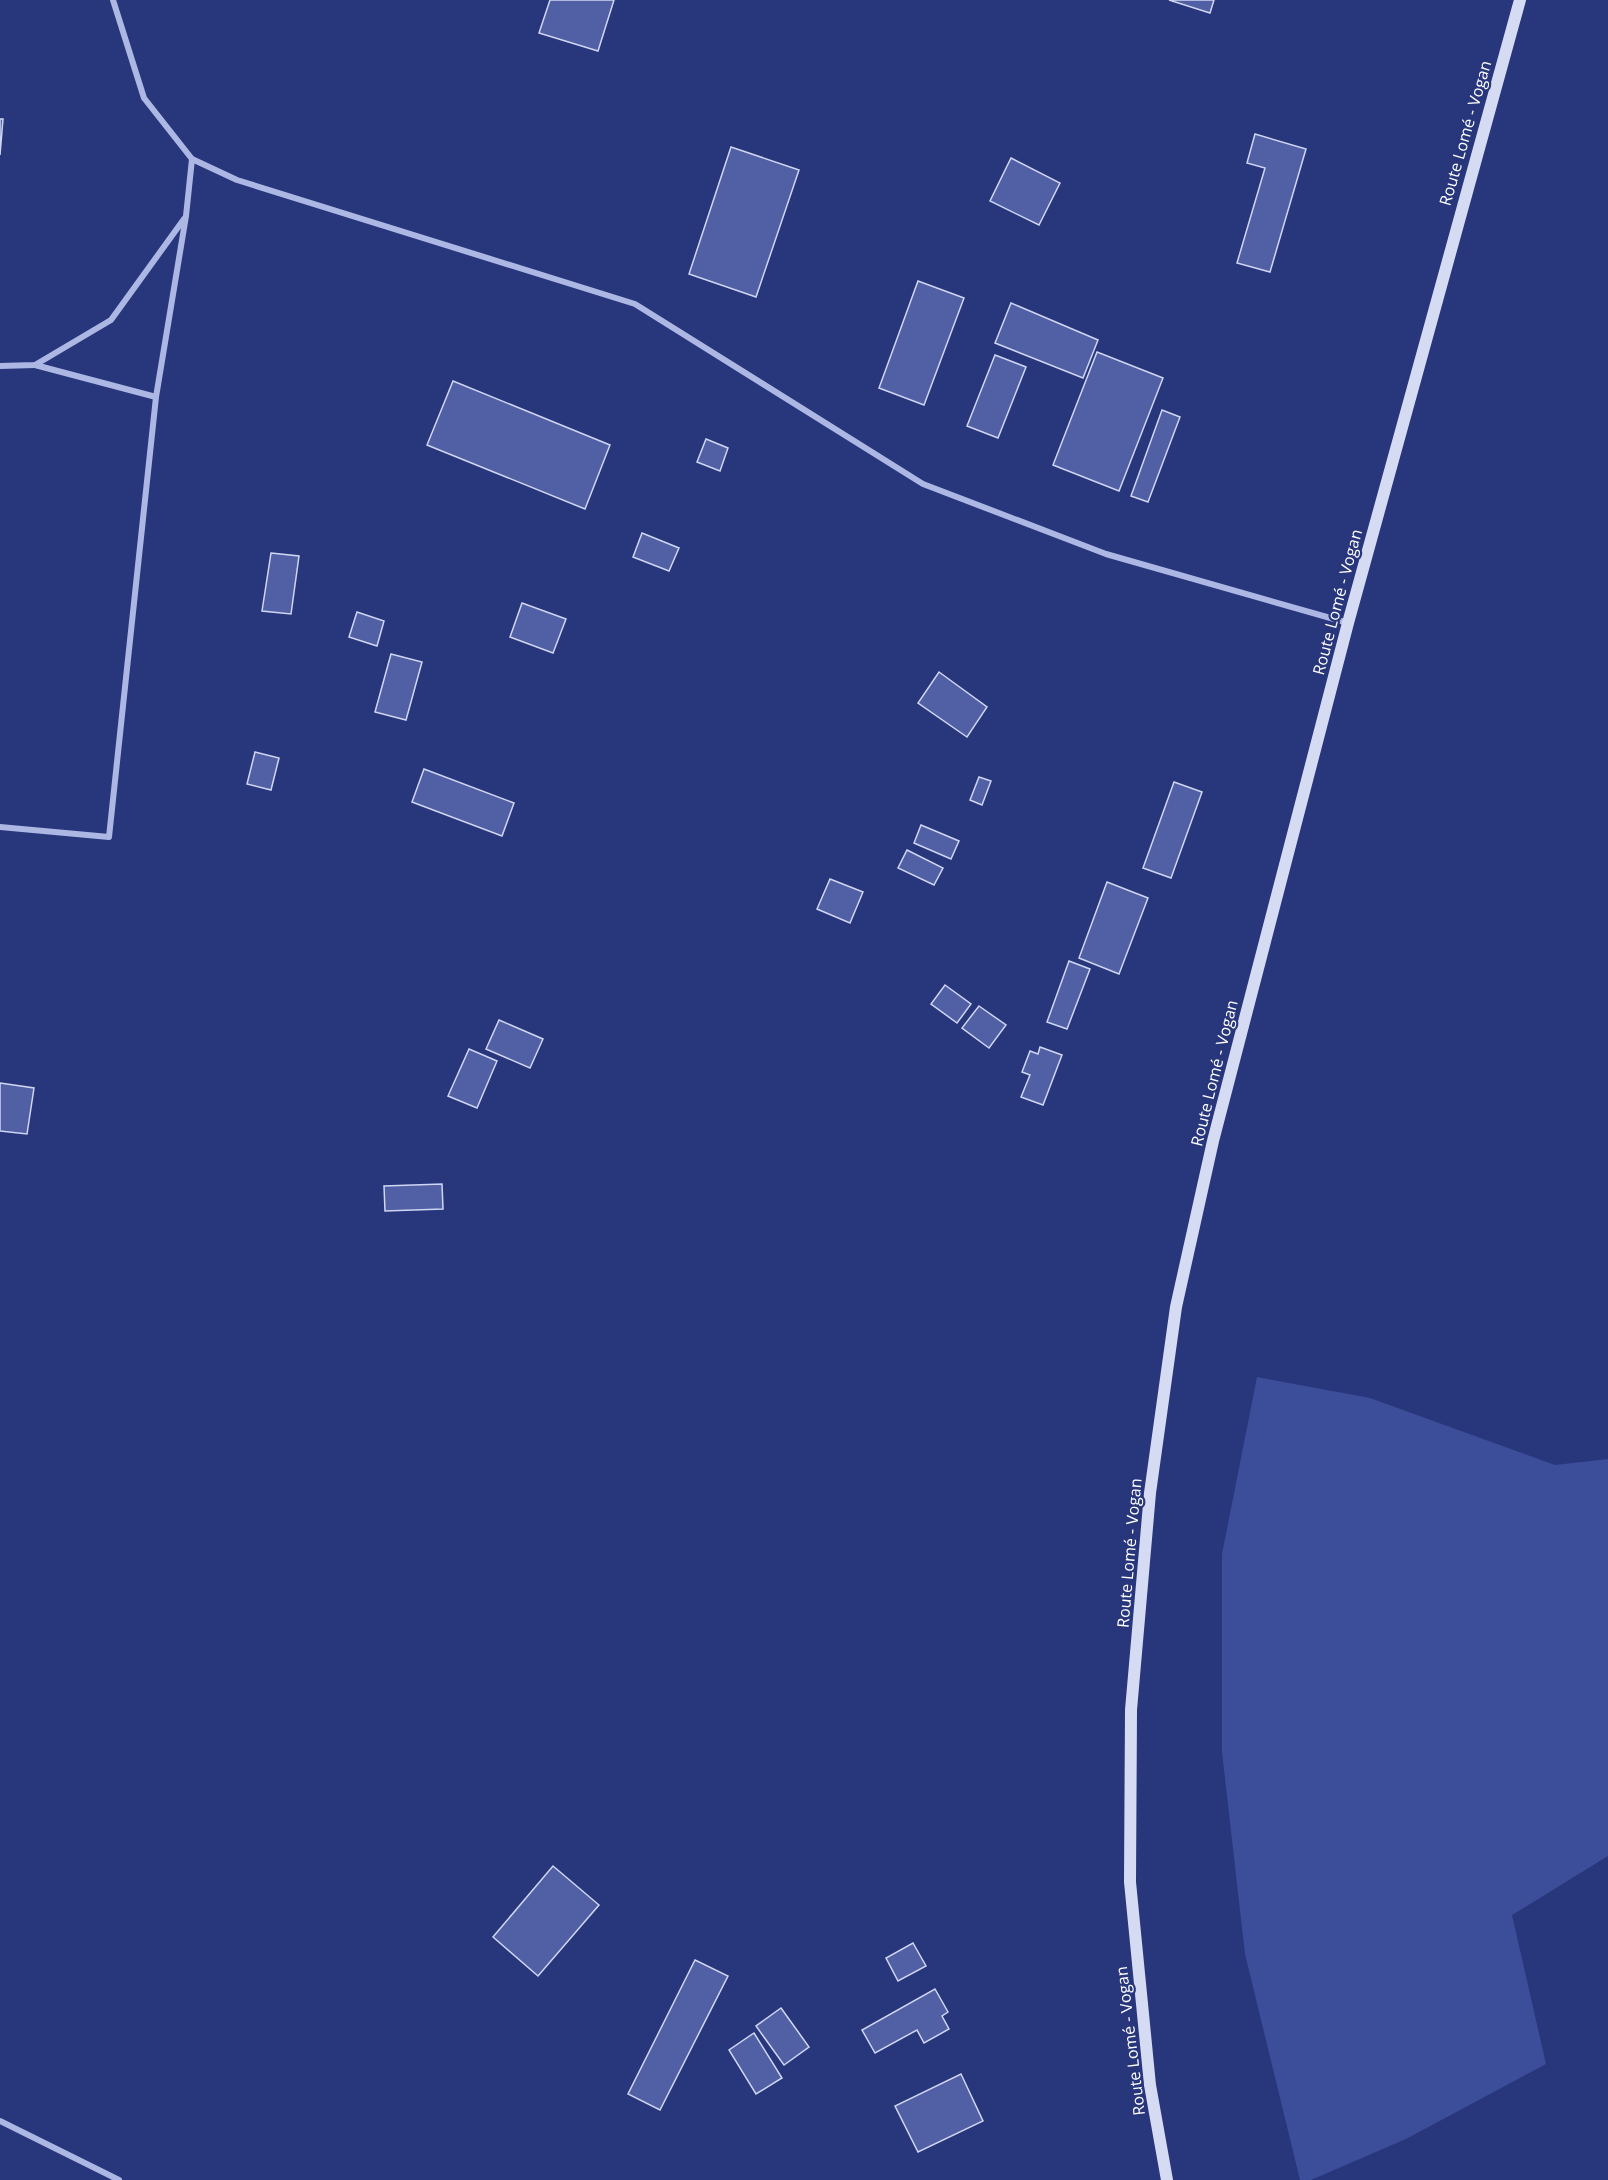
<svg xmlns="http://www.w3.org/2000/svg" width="1608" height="2180" viewBox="0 0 1608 2180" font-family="'Open Sans',sans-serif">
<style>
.green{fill:#3c4d99}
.building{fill:#515fa4;stroke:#cfd6f3;stroke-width:1.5}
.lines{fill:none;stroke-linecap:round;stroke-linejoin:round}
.street{stroke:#adb7e4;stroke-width:6}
.secondary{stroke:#d6dbf4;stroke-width:12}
.labels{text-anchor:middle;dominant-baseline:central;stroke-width:4.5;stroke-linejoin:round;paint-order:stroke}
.street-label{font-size:16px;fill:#fff;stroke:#28367c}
</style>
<rect width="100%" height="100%" fill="#28367c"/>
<path class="green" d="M1257 1377 1370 1398 1555 1465 1608 1459V1856L1512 1915 1546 2064 1406 2139 1311 2180H1300L1245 1954 1222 1752V1554Z"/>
<g class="building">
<path d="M550 0H614L598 51 539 33Z"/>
<path d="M1169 0H1214L1210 13Z"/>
<path d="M0 119H3L0 155Z"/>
<path d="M1255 134 1306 149 1270 272 1237 263 1265 168 1247 163Z"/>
<path d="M731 147 799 170 756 297 689 274Z"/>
<path d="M1011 158 1060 183 1039 225 990 201Z"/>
<path d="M918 281 964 298 924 405 879 388Z"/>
<path d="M1011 303 1098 340 1083 378 995 343Z"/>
<path d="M1097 352 1163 378 1119 491 1053 465Z"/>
<path d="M995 355 1026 367 998 438 967 426Z"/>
<path d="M453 381 610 445 585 509 427 445Z"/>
<path d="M1162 410 1180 417 1148 502 1131 496Z"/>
<path d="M706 439 728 448 720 471 697 462Z"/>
<path d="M642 533 679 548 669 571 633 557Z"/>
<path d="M271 553 299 556 291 614 262 611Z"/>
<path d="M522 603 566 619 553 653 510 637Z"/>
<path d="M357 612 384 621 377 646 349 637Z"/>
<path d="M391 654 422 662 406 720 375 712Z"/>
<path d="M939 672 987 707 967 737 918 703Z"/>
<path d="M255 752 279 758 271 790 247 784Z"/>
<path d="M424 769 514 803 502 836 412 802Z"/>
<path d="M979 777 991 781 982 805 970 800Z"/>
<path d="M1174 782 1202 792 1171 878 1143 868Z"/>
<path d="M921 825 959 841 951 859 914 843Z"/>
<path d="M907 850 943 868 934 885 898 868Z"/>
<path d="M830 879 863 892 850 923 817 909Z"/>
<path d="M1107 882 1148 898 1119 974 1079 958Z"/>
<path d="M1069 961 1090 969 1067 1029 1047 1022Z"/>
<path d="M945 985 971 1004 957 1023 931 1004Z"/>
<path d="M979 1006 1006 1025 989 1048 962 1028Z"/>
<path d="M499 1020 543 1039 530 1068 486 1049Z"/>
<path d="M1040 1047 1062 1055 1043 1105 1021 1097 1030 1075 1022 1072 1030 1051 1038 1054Z"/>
<path d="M469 1049 497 1061 477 1108 448 1096Z"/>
<path d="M0 1083 34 1088 27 1134 0 1131Z"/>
<path d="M442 1184 443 1209 385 1211 384 1186Z"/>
<path d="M553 1866 599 1905 538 1976 493 1937Z"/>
<path d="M913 1943 926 1966 898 1981 886 1958Z"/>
<path d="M695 1960 728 1976 660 2110 628 2094Z"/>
<path d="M935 1989 948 2012 942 2016 949 2029 924 2043 917 2030 875 2053 862 2030Z"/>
<path d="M781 2008 809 2047 784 2065 756 2026Z"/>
<path d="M754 2033 782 2078 756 2094 729 2050Z"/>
<path d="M961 2074 983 2121 918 2152 895 2106Z"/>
</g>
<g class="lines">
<g class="street">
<path d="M113 0 144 98 192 159 237 180 635 304 923 484 1106 554 1348 623"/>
<path d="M35 365 156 397"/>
<path d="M0 366 35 365 111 320 184 219"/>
<path d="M0 827 109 837 156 397 186 216 192 159"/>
<path d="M0 2121 119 2180"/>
</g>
<path class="secondary" d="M1167 2180 1150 2085 1130 1882 1131 1710 1150 1493 1176 1307 1213 1141 1348 623 1520 0"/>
</g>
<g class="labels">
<g class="street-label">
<text transform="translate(1465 133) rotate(-74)">Route Lomé - Vogan</text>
<text transform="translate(1337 602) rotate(-75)">Route Lomé - Vogan</text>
<text transform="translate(1214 1073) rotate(-76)">Route Lomé - Vogan</text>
<text transform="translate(1129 1553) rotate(-85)">Route Lomé - Vogan</text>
<text transform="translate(1130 2041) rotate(-97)">Route Lomé - Vogan</text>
</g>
</g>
</svg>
